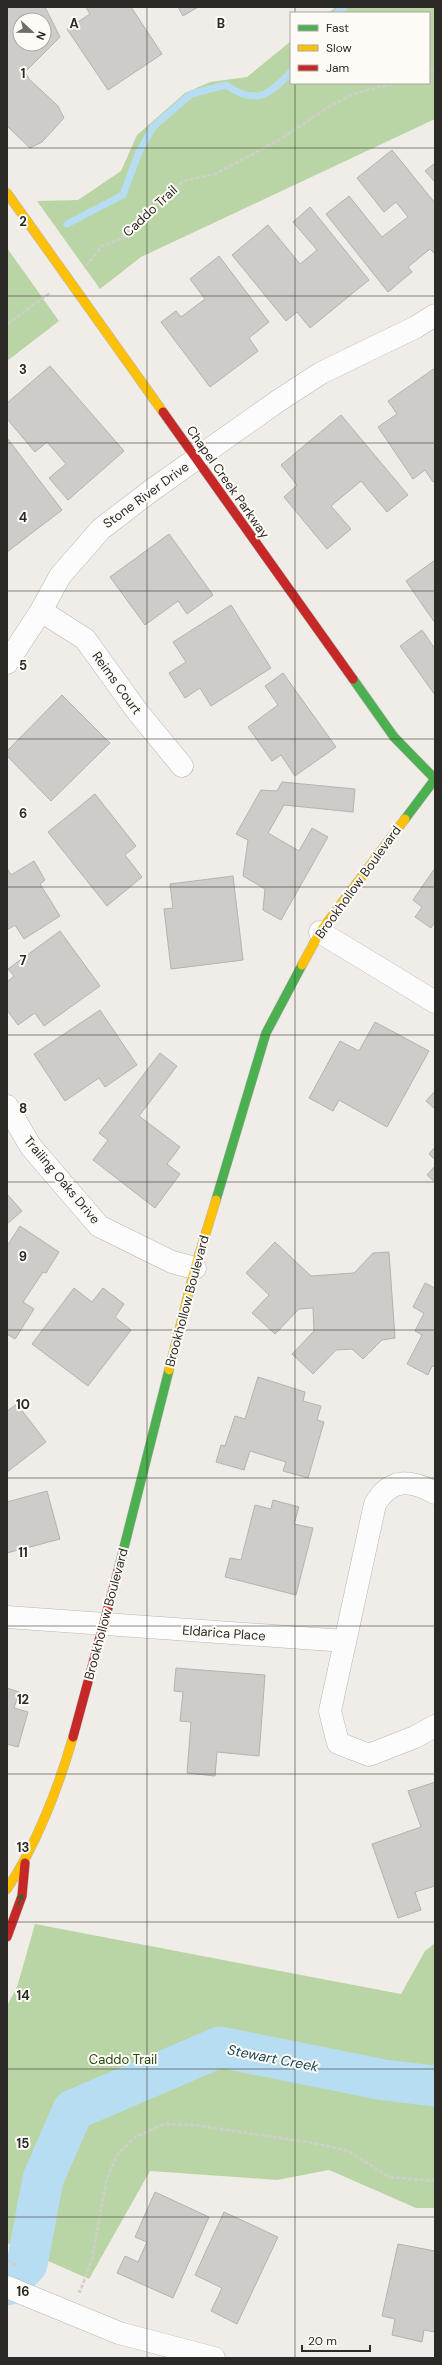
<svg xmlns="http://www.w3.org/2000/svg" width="442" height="2365" viewBox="0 0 442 2365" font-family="'DM Sans',sans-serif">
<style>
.forest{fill:#bad5a5}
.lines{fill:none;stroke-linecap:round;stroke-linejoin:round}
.stream{stroke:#b7ddf3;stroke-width:7}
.river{stroke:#b7ddf3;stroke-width:41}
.building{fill:#cecbc8;stroke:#b5b2af;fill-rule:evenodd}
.street-casing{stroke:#b8b6b2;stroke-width:23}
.fast-casing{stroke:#b8b6b2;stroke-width:10}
.slow-casing{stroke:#b8b6b2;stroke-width:10}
.jam-casing{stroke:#b8b6b2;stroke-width:10}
.path{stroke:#d0cecd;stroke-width:2.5;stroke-dasharray:4 2;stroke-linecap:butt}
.street{stroke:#fdfcfc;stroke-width:22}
.fast{stroke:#4caf50;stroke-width:9}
.slow{stroke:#ffc107;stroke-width:9}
.jam{stroke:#c62828;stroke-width:9}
.oneway{stroke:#385f37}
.grid{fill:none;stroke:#2b2a26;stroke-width:1;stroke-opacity:0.55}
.labels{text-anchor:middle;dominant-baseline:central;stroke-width:4;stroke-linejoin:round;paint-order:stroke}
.street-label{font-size:13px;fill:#2b2a26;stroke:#fefbf6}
.park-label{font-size:13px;fill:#27490f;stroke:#fefbf6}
.water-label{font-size:14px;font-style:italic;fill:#1b475e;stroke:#fefbf6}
.grid-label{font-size:13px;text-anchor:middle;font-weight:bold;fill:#2b2a26;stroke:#fefbf6;stroke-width:4;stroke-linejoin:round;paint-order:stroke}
</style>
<rect width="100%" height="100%" fill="#f0ede8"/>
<g class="forest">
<path d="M336 7H435V119L141 257 100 289 37 201 78 200 121 171 137 135 185 93 210 82 247 77 291 41V83H429V13H328Z"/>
<path d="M7 248 59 321 7 361Z"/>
<path d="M35 1924 401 1994 425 1951 435 1943V2208H416L329 2170 277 2180 150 2171 89 2279 7 2243V2006L17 1987Z"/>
</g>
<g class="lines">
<g class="stream">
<path d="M337 13 344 7"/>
<path d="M67 224 123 195 139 152 153 127 191 94 226 85C256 106 269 95 291 72"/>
</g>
<path class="river" d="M7 2285 27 2264 43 2179 73 2110 220 2047 384 2080 435 2086"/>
</g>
<g class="building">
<path d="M7 7H45L60 37 25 72 29 79 58 106 64 118 42 142 30 148 7 126ZM20 20H44V44H20Z"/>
<path d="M86 7H131L162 54 108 90 67 29 90 14Z"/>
<path d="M178 7H198L183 16Z"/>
<path d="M392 150 435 203V254L430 249 408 267 412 272 388 292 326 214 349 196 382 237 408 217 396 202 384 212 357 178Z"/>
<path d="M435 163V182L425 171Z"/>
<path d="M310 207 369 280 310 328 297 312 286 321 232 255 268 225 300 264 317 250 293 222Z"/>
<path d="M219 256 269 322 249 338 258 351 210 387 161 322 176 311 181 317 205 299 190 279Z"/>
<path d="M50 366 124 451 68 500 49 478 66 464 47 442 35 452 7 419V403Z"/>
<path d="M435 368V481L433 482 425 470 413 479 378 427 397 414 388 401Z"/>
<path d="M341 415 408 495 387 512 361 481 331 506 351 529 327 549 284 497 297 485 281 465Z"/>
<path d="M7 438 62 510 7 552Z"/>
<path d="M169 534 213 595 187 614 178 601 145 625 110 577Z"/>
<path d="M435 560V623L406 581Z"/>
<path d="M231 605 271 668 211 706 200 688 185 698 169 673 186 662 173 642Z"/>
<path d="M422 630 435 649V695L400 646Z"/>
<path d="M283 673 336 747 295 776 281 755 272 761 248 727 278 705 265 686Z"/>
<path d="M62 695 110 743 51 801 7 756V751Z"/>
<path d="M282 782 355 789 353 812 284 805 268 833 299 851 312 828 328 837 281 920 263 910 265 889 243 876 248 840 236 834 261 790 277 791Z"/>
<path d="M95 794 136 846 125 855 142 877 107 906 48 832Z"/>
<path d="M34 861 45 880 40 884 60 916 24 939 15 925 7 930V868L11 875Z"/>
<path d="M435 868V922L431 928 415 917 422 907 413 900Z"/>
<path d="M233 876 243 960 171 969 164 909 173 908 170 884Z"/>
<path d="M60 931 100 986 44 1026 35 1013 18 1025 7 1010V982L14 976 8 969Z"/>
<path d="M100 1010 137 1065 105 1087 99 1078 65 1101 34 1054Z"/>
<path d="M375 1022 429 1051 387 1127 339 1100 333 1111 309 1098 340 1041 359 1051Z"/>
<path d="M160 1053 177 1066 139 1116 180 1147 167 1164 180 1174 155 1208 93 1160 108 1140 99 1133Z"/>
<path d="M435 1091V1109L426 1101Z"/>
<path d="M435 1147V1160L429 1154Z"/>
<path d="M435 1166V1182L427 1175Z"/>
<path d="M7 1194 22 1211 7 1224Z"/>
<path d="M20 1226 59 1252 46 1273 43 1272 23 1302 34 1309 15 1339 7 1334V1246Z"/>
<path d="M275 1242 311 1276 354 1273 373 1253 389 1252 395 1338 382 1340 363 1359 352 1349 336 1350 313 1374 292 1354 314 1331 313 1308 299 1309 275 1334 252 1313 269 1295 246 1273Z"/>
<path d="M425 1283 435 1288V1367L432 1366 428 1375 407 1364 422 1335 415 1331 424 1313 413 1307Z"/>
<path d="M74 1288 92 1302 103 1288 124 1304 115 1317 131 1330 88 1386 32 1344Z"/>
<path d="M258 1377 305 1392 303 1401 321 1406 317 1420 324 1422 308 1478 283 1471 286 1462 250 1451 244 1470 216 1462 221 1445 225 1446 235 1416 245 1419Z"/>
<path d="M17 1404 46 1442 7 1472V1411Z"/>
<path d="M47 1491 60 1539 7 1553V1502Z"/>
<path d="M273 1500 299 1507 294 1524 313 1528 296 1595 225 1577 230 1558 241 1560 255 1505 271 1509Z"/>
<path d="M176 1668 265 1675 259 1756 217 1752 215 1776 187 1773 191 1722 180 1721 183 1692 174 1691Z"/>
<path d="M7 1688 19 1692 14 1708 28 1712 18 1747 7 1744Z"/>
<path d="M435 1782V1886L415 1892 421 1910 398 1918 372 1844 421 1827 408 1791Z"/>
<path d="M155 2192 209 2217 173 2298 117 2273 125 2256 138 2262 147 2242 135 2237Z"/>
<path d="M224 2212 278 2237 237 2324 211 2311 222 2288 195 2275Z"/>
<path d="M398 2244 435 2251V2332L424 2330 422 2342 392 2335 395 2319 382 2316Z"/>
</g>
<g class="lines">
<g class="street-casing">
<g id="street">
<path d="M41 611 85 639 137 711 182 766"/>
<path d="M7 663 41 611 60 576 101 529 152 490 278 401 321 373 416 327 435 315"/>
<path d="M320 932 435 1002"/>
<path d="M7 1106 31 1147 99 1226 172 1262 195 1268"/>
<path d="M435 1493C411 1480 391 1477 375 1504L330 1711 338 1743 369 1755 415 1737 435 1726"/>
<path d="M7 1617 345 1641"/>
<path d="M7 2287 119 2333 214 2358"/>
</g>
</g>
<g class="fast-casing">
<g id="fast">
<path d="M353 679 394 737 435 779 405 819"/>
<path d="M216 1200 266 1033 302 965"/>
<path d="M118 1571 169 1370"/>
</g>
</g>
<g class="slow-casing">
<g id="slow">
<path d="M7 193 163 412"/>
<path d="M302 965 320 932 405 819"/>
<path d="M169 1370 195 1268 216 1200"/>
<path d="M7 1889C36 1846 59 1786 73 1737"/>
</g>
</g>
<g class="jam-casing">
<g id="jam">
<path d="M163 412 353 679"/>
<path d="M73 1737 118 1571"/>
<path d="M7 1937 22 1896 25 1863"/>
</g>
</g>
<g class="path">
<path d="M429 72 435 71"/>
<path d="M86 266 102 246 123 238 183 181 215 174 279 140 327 108 353 94 395 83"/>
<path d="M7 324 50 293"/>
<path d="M7 2260 16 2265"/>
<path d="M78 2291 80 2292 92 2259 106 2182 116 2156 135 2137 164 2124 195 2125 313 2143 349 2151 389 2177 435 2181"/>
</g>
<use href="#street" class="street"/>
<use href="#fast" class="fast"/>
<use href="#slow" class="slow"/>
<use href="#jam" class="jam"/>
</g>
<defs><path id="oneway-shaft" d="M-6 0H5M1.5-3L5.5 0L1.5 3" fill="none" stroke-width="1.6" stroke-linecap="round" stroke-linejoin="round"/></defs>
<use class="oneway" href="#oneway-shaft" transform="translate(20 1900) rotate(-72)"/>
<path class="grid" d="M147 7V2358M295 7V13M295 83V2358M7 148H435M7 296H435M7 443H435M7 591H435M7 739H435M7 887H435M7 1035H435M7 1182H435M7 1330H435M7 1478H435M7 1626H435M7 1774H435M7 1922H435M7 2069H435M7 2217H435"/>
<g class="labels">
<g class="street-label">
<text transform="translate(150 211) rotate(-43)">Caddo Trail</text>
<text transform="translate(228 482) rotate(55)">Chapel Creek Parkway</text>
<text transform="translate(146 495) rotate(-36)">Stone River Drive</text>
<text transform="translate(117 683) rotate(54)">Reims Court</text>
<text transform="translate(358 882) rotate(-54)">Brookhollow Boulevard</text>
<text transform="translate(62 1180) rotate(50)">Trailing Oaks Drive</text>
<text transform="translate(187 1301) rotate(-75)">Brookhollow Boulevard</text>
<text transform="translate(106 1614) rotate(-75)">Brookhollow Boulevard</text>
<text transform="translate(224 1633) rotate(4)">Eldarica Place</text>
</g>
<g class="park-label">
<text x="123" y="2059">Caddo Trail</text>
</g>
<g class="water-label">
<text transform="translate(273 2058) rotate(11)">Stewart Creek</text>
</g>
</g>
<g class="grid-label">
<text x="74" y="28">A</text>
<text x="221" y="28">B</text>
<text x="23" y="78">1</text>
<text x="23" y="226">2</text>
<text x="23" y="374">3</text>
<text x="23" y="522">4</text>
<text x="23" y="670">5</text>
<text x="23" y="818">6</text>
<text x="23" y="965">7</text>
<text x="23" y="1113">8</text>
<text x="23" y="1261">9</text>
<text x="23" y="1409">10</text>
<text x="23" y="1557">11</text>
<text x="23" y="1704">12</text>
<text x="23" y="1852">13</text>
<text x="23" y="2000">14</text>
<text x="23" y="2148">15</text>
<text x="23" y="2296">16</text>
</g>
<rect width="442" height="2365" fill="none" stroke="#2b2a26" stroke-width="16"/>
<rect x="290" y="12" width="140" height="72" fill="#fefbf6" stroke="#aaa7a3"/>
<rect x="298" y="25" width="20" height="6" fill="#4caf50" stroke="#aaa7a3"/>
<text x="326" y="32" font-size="12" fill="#2b2a26">Fast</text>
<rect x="298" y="45" width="20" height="6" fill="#ffc107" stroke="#aaa7a3"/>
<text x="326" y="52" font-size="12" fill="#2b2a26">Slow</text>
<rect x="298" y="65" width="20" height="6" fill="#c62828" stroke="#aaa7a3"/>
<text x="326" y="72" font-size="12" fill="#2b2a26">Jam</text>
<g transform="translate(32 32) rotate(112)"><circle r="19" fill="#fefbf6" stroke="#aaa7a3"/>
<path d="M0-3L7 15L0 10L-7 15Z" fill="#706e6a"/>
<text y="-6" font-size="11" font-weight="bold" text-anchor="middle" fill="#2b2a26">N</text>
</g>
<path d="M302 2345v6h68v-6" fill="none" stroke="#2b2a26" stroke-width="2"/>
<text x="308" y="2345" font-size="12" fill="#2b2a26" stroke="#fefbf6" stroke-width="3" paint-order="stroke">20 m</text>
</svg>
